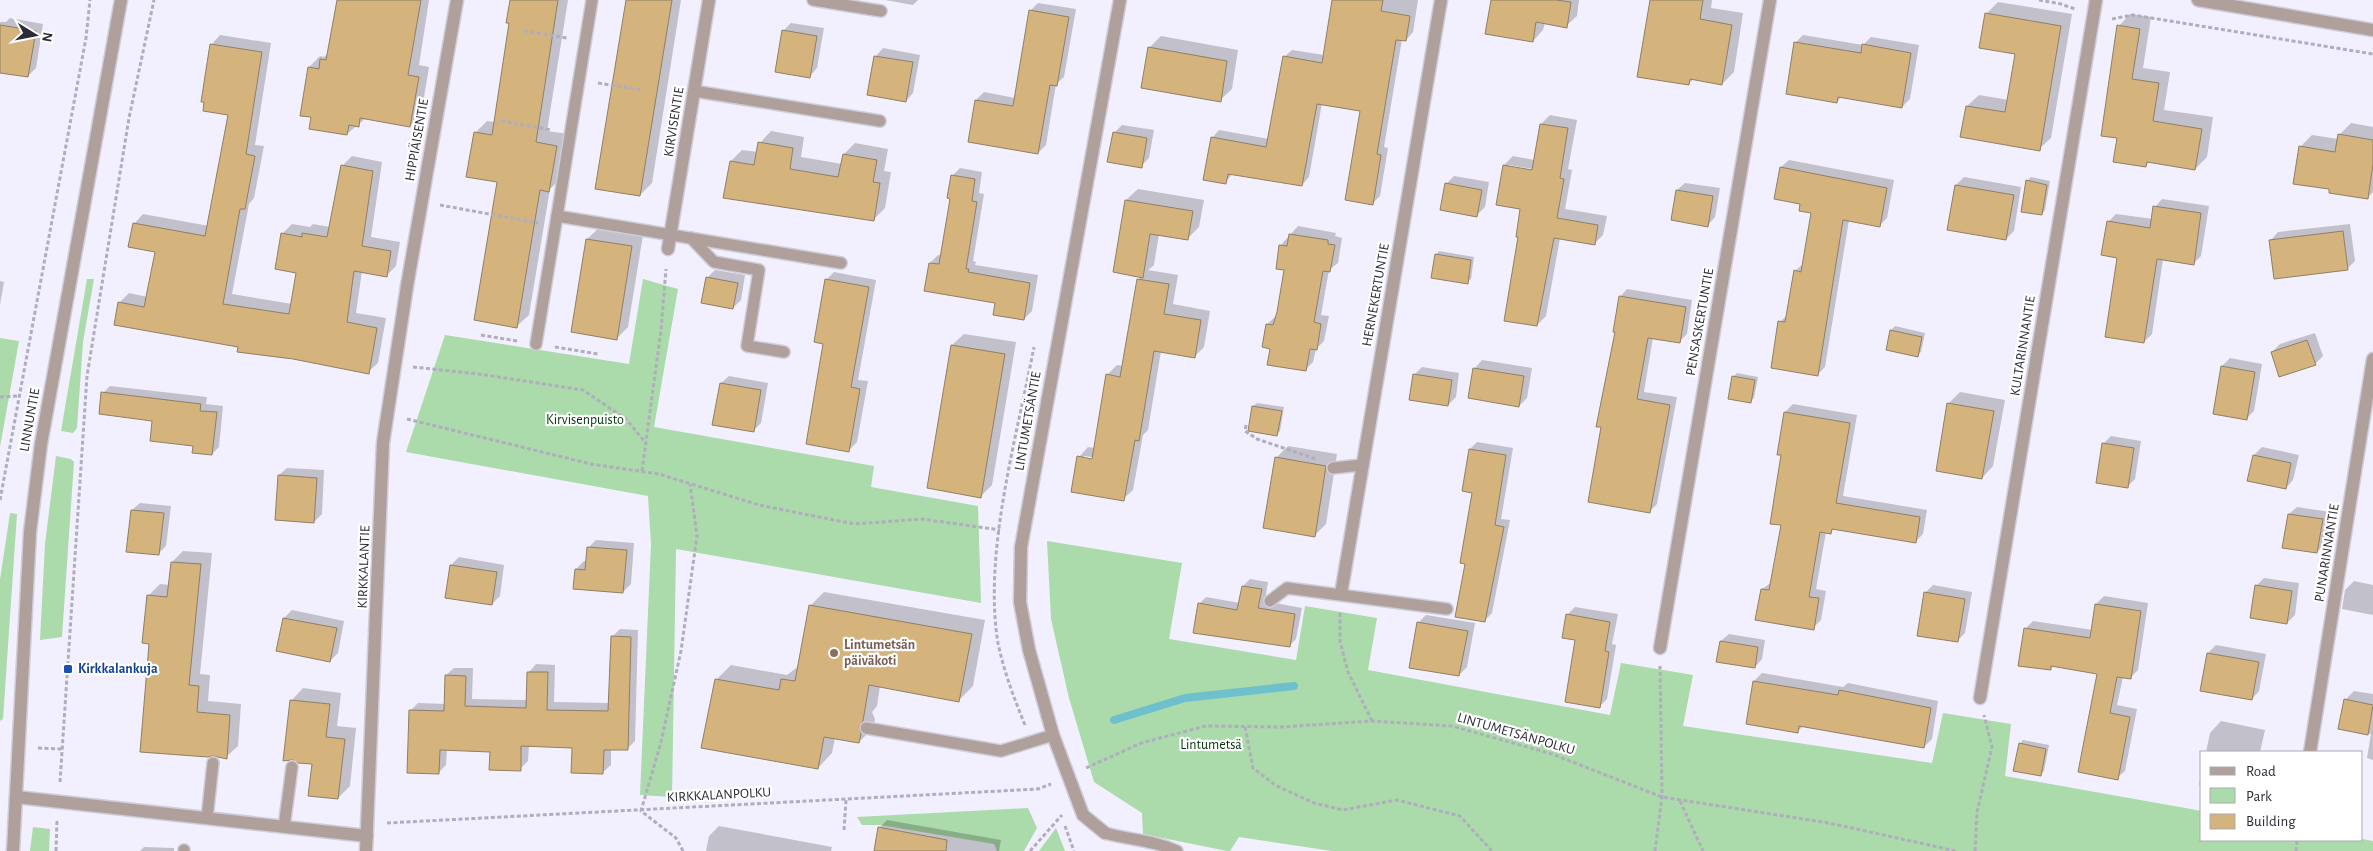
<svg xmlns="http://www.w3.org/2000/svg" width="2373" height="851" viewBox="0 0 2373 851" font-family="'Alegreya Sans',sans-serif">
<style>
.green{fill:#abdaab}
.shadow{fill:#0003;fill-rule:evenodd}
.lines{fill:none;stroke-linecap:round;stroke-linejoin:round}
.stream{stroke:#6ec0cc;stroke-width:8}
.building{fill:#d5b37c;stroke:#907f63}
.service-casing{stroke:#cfcdda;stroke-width:14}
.minor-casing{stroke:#cfcdda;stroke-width:15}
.tertiary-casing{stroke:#cfcdda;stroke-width:15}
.path{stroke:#b0aebc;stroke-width:3;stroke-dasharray:4 2.5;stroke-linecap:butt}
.service{stroke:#b0a09c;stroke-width:11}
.minor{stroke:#b0a09c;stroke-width:12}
.tertiary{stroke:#b0a09c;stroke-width:12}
.education-dot{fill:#8d6e63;stroke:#fff;stroke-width:2}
.transit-dot{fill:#1a4fb4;stroke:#fff;stroke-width:2}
.labels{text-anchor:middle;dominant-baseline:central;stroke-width:4.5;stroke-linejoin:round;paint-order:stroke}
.street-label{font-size:14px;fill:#2d2b38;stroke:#fff}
.park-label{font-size:14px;fill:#023508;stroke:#fff}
.education-label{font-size:14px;font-weight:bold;fill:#785e54;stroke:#fff;text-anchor:start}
.transit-label{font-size:14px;font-weight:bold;fill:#164399;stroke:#fff;text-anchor:start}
</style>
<rect width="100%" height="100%" fill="#f2f0fe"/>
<g class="green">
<path d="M87 279H94L83 342 77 428 73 433 61 431Z"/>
<path d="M643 279 678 289 654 427 874 466 871 487 978 506 981 603 676 549 672 797 640 795 651 544 648 496 406 452 445 335 629 364Z"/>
<path d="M0 338 19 341 0 447Z"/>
<path d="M56 456 71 459 74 462 62 637 40 640 45 544Z"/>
<path d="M10 513 17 514 3 719 0 721V580Z"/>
<path d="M1047 541 1182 563 1169 639 1296 660 1305 606 1377 618 1368 670 1610 715 1621 663 1693 675 1683 726 1932 763 1943 713 2011 724 2005 776 2202 811V840L2362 839 2373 841V851H1332L1239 837 1230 851H1227L1143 834 1142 813 1094 782 1069 698 1051 619Z"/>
<path d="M1028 808 1037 828 1024 851H997L994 844 880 825H862L857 817Z"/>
<path d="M33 827 50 829 49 851H30Z"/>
<path d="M1056 828 1065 851H1039Z"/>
</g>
<g class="shadow">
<path d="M338 0H429L419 65 429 67 421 115 410 126 366 118 347 134 312 116 309 67 320 56 324 57 329 52Z"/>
<path d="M511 0H568L547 131 568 134 560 179 550 189 529 315 517 326 498 181 468 176 476 132 487 121 495 122 511 22Z"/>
<path d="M627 0H681L652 183 640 195Z"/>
<path d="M885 0H918L913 5Z"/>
<path d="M1333 0H1418L1413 32 1406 40 1402 39 1384 147 1388 148 1380 196 1373 203 1361 110 1322 103 1309 177 1302 185 1233 173 1225 183 1212 138 1219 130 1269 139 1284 57 1292 50 1324 55Z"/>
<path d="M1492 0H1579L1577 16 1566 26 1545 23 1543 30 1533 41Z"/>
<path d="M1651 0H1712L1711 8 1743 13 1734 72 1722 84 1694 79 1688 84Z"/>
<path d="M1998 2 2072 14 2051 138 2039 149 1967 106 1979 95 2009 100 2017 53 1986 14Z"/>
<path d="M1038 3 1076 9 1064 77 1056 84 1046 145 1038 153 976 100 984 92 1015 98 1030 11Z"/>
<path d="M2130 14 2151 17 2143 68 2170 72 2164 110 2213 117 2207 157 2195 169 2150 161 2145 166 2118 137 2119 26Z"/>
<path d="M10 18 43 24 36 68 28 76 0 71V22H6Z"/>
<path d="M791 23 824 28 817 68 810 76 783 31Z"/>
<path d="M220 35 271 43 255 145 264 146 254 198 249 204 232 294 292 304 297 272 282 234 292 224 310 227 313 224 330 227 342 166 352 156 382 162 371 237 400 242 396 266 386 276 362 271 356 313 386 318 378 363 368 372 239 346 119 303 129 293 148 297 157 251 134 224 143 214 209 226 229 114 211 45Z"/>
<path d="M1803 35 1863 45 1871 37 1919 45 1910 99 1902 107 1842 96 1837 102 1795 43Z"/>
<path d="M1161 36 1238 50 1232 89 1220 100 1149 48Z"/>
<path d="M883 48 920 55 913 93 906 101 876 56Z"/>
<path d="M1550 115 1577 120 1568 169 1572 170 1565 209 1607 216 1603 235 1594 244 1560 238 1546 316 1537 325 1520 236 1522 208 1504 165 1513 156 1534 160 1541 124ZM1509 165 1538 170 1537 172 1509 167Z"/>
<path d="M2351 123 2373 127V192L2367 198 2331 188 2300 147 2312 135 2338 139 2339 135Z"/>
<path d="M1122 125 1154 130 1149 158 1141 166 1114 133Z"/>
<path d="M771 131 804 137 801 157 842 164 844 154 855 143 888 149 884 171 891 172 885 208 873 220 731 161 742 150 758 152 760 143Z"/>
<path d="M1789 160 1894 180 1887 218 1879 226 1849 220 1825 367 1817 375 1780 322 1788 314 1795 271 1804 263 1813 212 1801 203 1781 167Z"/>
<path d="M960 168 982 172 979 193 984 194 973 261 976 262 975 265 1038 275 1032 311 1024 319 930 263 938 255 942 256 951 198 952 176Z"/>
<path d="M1454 176 1489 182 1485 207 1477 215 1446 184Z"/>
<path d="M1964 177 2021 187 2014 231 2006 239 1956 185Z"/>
<path d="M2031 177 2050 181 2045 210 2042 214 2027 181Z"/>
<path d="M1685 183 1720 188 1715 217 1708 225 1677 190Z"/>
<path d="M1138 189 1204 200 1199 227 1187 239 1159 234 1154 265 1148 270 1178 275 1173 304 1210 311 1204 347 1195 356 1161 351 1148 430 1143 435 1133 490 1123 499 1079 457 1088 447 1095 448 1107 375 1117 365 1123 366 1138 280 1142 276 1126 200ZM1084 456 1098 458V461L1084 459Z"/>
<path d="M2162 199 2209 206 2201 256 2193 264 2163 259 2152 334 2144 342 2108 222 2116 214 2153 219 2155 207Z"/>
<path d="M2350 224 2355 261 2347 269 2271 240 2278 232Z"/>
<path d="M1298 226 1336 233 1335 236 1342 238 1338 263 1329 270 1321 315 1329 316 1324 341 1316 349 1313 362 1305 370 1272 348 1267 324 1275 317H1277L1285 269 1280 246Z"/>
<path d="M599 228 643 235 628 327 616 339 572 331 587 239Z"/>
<path d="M1439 251 1474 257 1471 279 1467 282 1436 255Z"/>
<path d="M715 270 745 275 741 300 733 308 707 278Z"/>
<path d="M834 272 876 280 858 380 868 381 857 442 849 450 825 343 826 280Z"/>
<path d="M0 281 4 282 0 305Z"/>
<path d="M1627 289 1692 300 1687 334 1679 342 1653 337 1644 392 1677 397 1657 504 1650 511 1620 297Z"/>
<path d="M1895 326 1925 333 1921 352 1917 355 1887 349 1891 330Z"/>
<path d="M2315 333 2323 356 2315 364 2272 352 2280 344Z"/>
<path d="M964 334 1016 342 992 485 981 496 952 345Z"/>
<path d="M2230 358 2262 364 2254 411 2246 419 2222 366Z"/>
<path d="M1482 360 1532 368 1527 398 1519 406 1469 397 1475 368Z"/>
<path d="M1422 367 1459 373 1456 397 1448 405 1414 375Z"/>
<path d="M1737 373 1758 377 1754 398 1751 401 1733 377Z"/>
<path d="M729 376 768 383 761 423 753 431 721 383Z"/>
<path d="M110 386 207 397 206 404 223 406 219 447 212 454 194 445 103 393Z"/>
<path d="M1960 392 2005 400 1993 466 1982 478 1948 404Z"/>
<path d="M1257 403 1284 407 1280 431 1277 434 1253 406Z"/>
<path d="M1793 404 1857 415 1843 496 1927 510 1923 534 1915 542 1835 528 1830 532H1826L1816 589 1826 591 1821 620 1813 628 1762 589 1772 582 1782 524 1785 412Z"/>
<path d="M2111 436 2141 441 2135 479 2128 486 2103 444Z"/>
<path d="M1477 442 1513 448 1501 519 1510 520 1492 613 1485 620 1466 562 1473 492 1470 449Z"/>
<path d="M1288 446 1337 454 1326 524 1314 536 1276 458Z"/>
<path d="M2262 447 2299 455 2293 480 2286 488 2254 455Z"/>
<path d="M287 468 324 470 322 514 314 522 279 475Z"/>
<path d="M140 503 171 506 166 546 158 554 132 510Z"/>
<path d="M2297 507 2330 512 2325 544 2317 552 2289 514Z"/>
<path d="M596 540 634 543 631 584 623 592 576 569 584 561 587 562 588 548Z"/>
<path d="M183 551 212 553 200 674 210 675 208 701 241 704 238 746 226 757 151 643 148 596 160 584 170 585 172 562Z"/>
<path d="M459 557 504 565 500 596 492 604 451 565Z"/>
<path d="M2264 578 2299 583 2295 615 2287 623 2256 586Z"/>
<path d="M1250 579 1268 582 1265 601 1302 608 1296 639 1289 646 1199 604 1206 597 1240 603 1243 586Z"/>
<path d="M2354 581 2373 585V615L2342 609 2345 590Z"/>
<path d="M1933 585 1972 592 1965 633 1957 641 1925 593Z"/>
<path d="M824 592 985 620 973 686 959 700 880 686 877 706 872 712 875 719 873 728 859 742 835 738 832 753 818 768 716 680 731 665 787 675 799 666 810 606Z"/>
<path d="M2104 596 2148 603 2138 670 2130 678 2123 677 2117 705 2137 709 2125 771 2117 778 2099 672 2054 665 2050 669 2025 629 2033 621 2093 630 2096 604Z"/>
<path d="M1575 607 1618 614 1612 644 1616 645 1607 699 1599 707 1567 615Z"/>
<path d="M292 610 344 621 338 653 330 661 278 650 284 618Z"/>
<path d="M1426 615 1475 623 1467 667 1459 675 1418 623Z"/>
<path d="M620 629 638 630 635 741 627 749H611V765L603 772 573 747 529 745 528 761 520 769 491 750 447 749 446 765 438 773 410 711 418 703 446 704V675L454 668H473L472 699 528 700 529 672 536 664 555 665 554 702 610 703 612 637Z"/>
<path d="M1729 634 1765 640 1762 659 1755 667 1721 641Z"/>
<path d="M2216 645 2266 654 2259 691 2252 699 2208 653Z"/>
<path d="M1762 673 1843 687 1848 683 1938 701 1932 739 1924 747 1803 726 1797 732 1754 681Z"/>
<path d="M303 688 341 693 337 726 356 728 350 786 338 798 313 763 293 758 285 759 292 700Z"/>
<path d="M2354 691 2373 694V760L2367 758 2371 734 2339 728 2345 700Z"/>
<path d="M2221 721 2265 730 2260 752H2206L2210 733Z"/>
<path d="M2023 740 2049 745 2044 771 2040 775 2020 744Z"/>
<path d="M2202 772V785H2199Z"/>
<path d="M887 820 1001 840 999 851H875L879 828Z"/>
<path d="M719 826 832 847 831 851H706L709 836Z"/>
<path d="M144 847 174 848V851H140Z"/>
</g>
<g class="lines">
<path class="stream" d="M1114 720 1185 698 1294 686"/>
</g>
<g class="building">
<path d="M337 0H421L408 75 419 77 410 127 360 118 359 127 349 125 347 135 309 129 311 117 300 116 308 67 319 69 320 59 326 60Z"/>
<path d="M510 0H558L536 142 557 146 549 192 540 190 517 328 474 320 497 182 466 177 474 132 492 135 509 23H506Z"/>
<path d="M626 0H672L640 196 595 189Z"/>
<path d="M1332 0H1383L1381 11 1410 16 1406 41 1396 40 1377 154 1381 155 1373 205 1345 200 1360 111 1317 104 1302 186 1228 174 1226 184 1203 180 1211 137 1266 147 1283 56 1322 63Z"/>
<path d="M1491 0H1556L1571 2 1567 28 1536 22 1533 42 1485 34Z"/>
<path d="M1650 0H1703L1700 19 1732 25 1722 85 1690 79 1689 85 1637 77Z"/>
<path d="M1029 10 1069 17 1057 86 1050 85 1038 154 968 142 975 100 1013 106Z"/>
<path d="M1985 13 2061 26 2040 151 1960 137 1966 106 2005 112 2015 54 1979 48Z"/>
<path d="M0 25 36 31 28 77 0 73Z"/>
<path d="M2117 25 2140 29 2132 79 2159 83 2153 121 2202 129 2195 170 2147 162 2146 167 2113 162 2117 138 2101 136Z"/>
<path d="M782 30 817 36 810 78 775 72Z"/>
<path d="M1794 42 1861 53 1862 44 1911 53 1902 108 1838 97 1837 103 1786 94Z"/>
<path d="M210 44 262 52 246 154 255 156 245 209H240L223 304 289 314 296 273 275 269 281 233 302 237V233L327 237 341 165 373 171 362 246 391 251 387 277 354 271 347 322 377 328 369 374 293 359 237 352 238 347 114 325 118 302 144 307 155 252 128 247 133 223 205 236 228 115 203 111 204 102H201Z"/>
<path d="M1148 47 1227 61 1221 102 1141 88Z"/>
<path d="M874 56 913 62 906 102 867 95Z"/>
<path d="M1540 124 1568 128 1560 178 1564 179 1557 218 1598 225 1595 245 1554 238 1537 326 1504 321 1518 237H1516L1520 209 1496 205 1503 165 1532 170Z"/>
<path d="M1113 132 1147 138 1142 168 1107 162Z"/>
<path d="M2338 134 2373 140V164L2368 199 2329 193V189L2293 184 2299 146 2335 152Z"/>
<path d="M758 142 793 148 790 169 838 177 843 154 877 160 873 182 880 183 874 221 723 198 730 161 754 165Z"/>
<path d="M1780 167 1887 188 1880 227 1843 220 1818 376 1771 368 1778 321 1785 322 1794 270 1801 272 1811 213 1799 211 1800 204 1774 199Z"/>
<path d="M951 175 975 179 972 201 977 202 966 269H969L968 272 1030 283 1024 320 993 315 995 303 924 291 929 263 939 264 950 199 947 198Z"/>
<path d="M2026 180 2047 185 2042 215 2021 212Z"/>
<path d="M1445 183 1482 190 1477 217 1440 210Z"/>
<path d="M1955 185 2014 195 2006 240 1947 230Z"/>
<path d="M1676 190 1713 196 1708 227 1671 220Z"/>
<path d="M1125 200 1193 211 1188 240 1150 234 1143 278 1113 272Z"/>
<path d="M2153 206 2201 213 2194 265 2157 259 2144 343 2105 337 2117 258 2101 255 2107 221 2150 228Z"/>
<path d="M2343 231 2348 270 2274 279 2269 240Z"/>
<path d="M1289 234 1328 240V244L1335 245 1330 272 1323 271 1314 322 1321 324 1317 350 1310 349 1306 371 1267 365 1270 349 1262 347 1266 324 1273 325 1277 312 1284 270 1276 269 1279 245 1287 246Z"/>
<path d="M586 239 632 246 617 340 571 332Z"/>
<path d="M1435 254 1471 260 1468 284 1431 278Z"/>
<path d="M706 277 738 283 733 309 701 303Z"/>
<path d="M825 279 869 287 851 387 860 389 849 452 806 444 823 344 814 342Z"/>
<path d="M1137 279 1169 284 1164 314 1201 320 1195 358 1154 351 1139 441 1135 440 1124 501 1071 492 1077 456 1092 459 1106 374 1120 377Z"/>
<path d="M1619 296 1686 307 1680 343 1648 338 1637 399 1670 405 1650 513 1588 502 1601 427H1596L1615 332H1613Z"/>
<path d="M1890 330 1922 337 1918 357 1886 350Z"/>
<path d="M2307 340 2316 365 2279 377 2271 352Z"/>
<path d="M951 345 1005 354 981 498 927 488Z"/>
<path d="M2221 366 2255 372 2247 420 2213 414Z"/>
<path d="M1473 368 1524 376 1519 407 1468 398Z"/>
<path d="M1413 374 1452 380 1448 406 1409 400Z"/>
<path d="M1732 376 1755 380 1751 403 1728 399Z"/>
<path d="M720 383 761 390 754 432 712 425Z"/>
<path d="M101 392 201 404 200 411 217 412 212 455 192 453 193 446 150 441 152 421 99 414Z"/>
<path d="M1947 403 1994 411 1982 479 1936 471Z"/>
<path d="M1252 406 1282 411 1277 436 1248 431Z"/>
<path d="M1784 412 1850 423 1836 503 1920 517 1916 543 1832 529 1831 534 1820 532 1809 597 1819 598 1814 630 1755 620 1761 589 1769 590 1781 525 1770 524 1781 455H1777Z"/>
<path d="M2102 443 2134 448 2128 488 2096 483Z"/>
<path d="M1469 449 1506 455 1495 525 1504 527 1485 622 1455 617 1465 564 1460 563 1472 493 1462 491Z"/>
<path d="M2253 455 2291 463 2286 489 2247 481Z"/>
<path d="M1275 457 1326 466 1315 537 1263 528Z"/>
<path d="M278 475 317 478 314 523 275 520Z"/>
<path d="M131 510 164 513 159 555 126 552Z"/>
<path d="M2288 514 2323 519 2317 553 2282 548Z"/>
<path d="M587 547 627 550 623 593 573 589 575 569 585 570Z"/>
<path d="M171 562 201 564 189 685 199 686 197 712 230 715 227 759 213 756 208 757 140 752 149 644 142 643 147 595 167 597Z"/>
<path d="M450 565 497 572 492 605 445 598Z"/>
<path d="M2255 585 2292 591 2287 624 2250 618Z"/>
<path d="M1242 586 1262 589 1258 608 1295 614 1290 647 1193 633 1198 603 1237 610Z"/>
<path d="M1924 592 1965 599 1958 642 1917 636Z"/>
<path d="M2095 604 2141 611 2131 679 2117 677 2110 713 2130 717 2118 780 2078 772 2097 674 2051 666V670L2018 666 2024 628 2090 638Z"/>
<path d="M809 605 972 634 959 702 869 685 863 721 859 727 861 734 859 743 824 737 818 769 701 748 715 679 779 690 781 679 795 681Z"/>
<path d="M1566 614 1610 622 1605 651 1609 652 1600 708 1565 702 1575 640 1562 638Z"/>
<path d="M283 618 337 628 330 662 276 651Z"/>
<path d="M1417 622 1468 631 1459 676 1409 668Z"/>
<path d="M611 636 631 637 628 750H604L603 774 571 773 572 748 521 746V771L489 770 490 752 440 750 439 774 407 773 409 710 444 711 445 675 466 676 465 706 526 708 527 672H548L547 710 608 711Z"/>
<path d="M1720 641 1758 647 1755 668 1716 662Z"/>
<path d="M2207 653 2259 662 2252 700 2200 691Z"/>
<path d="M1753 681 1838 695 1839 690 1931 708 1924 748 1799 726 1798 733 1746 724Z"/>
<path d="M2344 699 2373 705 2368 735 2338 729Z"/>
<path d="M290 700 330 704 326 737 345 739 338 799 308 796 312 764 298 763 292 760 283 761Z"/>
<path d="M2019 743 2046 749 2041 776 2013 771Z"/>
<path d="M878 827 947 840 946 851H874Z"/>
</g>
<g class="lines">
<g class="service-casing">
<g id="service">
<path d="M592 0 557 216 841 263"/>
<path d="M813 0 881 11"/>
<path d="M694 91 880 121"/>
<path d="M691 238 714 262 759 270 747 346 784 352"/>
<path d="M536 344 557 216"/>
<path d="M1333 468 1362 465"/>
<path d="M1270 601 1287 588 1447 609"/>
<path d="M866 728 1001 751 1053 735"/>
<path d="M207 818 213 763"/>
<path d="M284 827 292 767"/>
<path d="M1105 833C1129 840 1154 840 1177 851"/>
<path d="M184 851V850"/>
</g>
</g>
<g class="minor-casing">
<g id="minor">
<path d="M668 249 709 0"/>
<path d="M1341 594 1441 0"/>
<path d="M1660 648 1770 0"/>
<path d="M1980 698 2096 0"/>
<path d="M2310 752 2373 359"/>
<path d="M16 797 367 836"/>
<path d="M1105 833 1083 815 1053 735 1029 650 1020 602 1021 547 1120 0"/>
<path d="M366 851 383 443 407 286 457 0"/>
</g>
</g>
<g class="tertiary-casing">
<g id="tertiary">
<path d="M2198 0 2373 30"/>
<path d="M13 851 30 532 41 444 121 0"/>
</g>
</g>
<g class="path">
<path d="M2039 0 2061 4 2075 9"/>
<path d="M2112 19 2133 15 2373 54"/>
<path d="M524 31 567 38"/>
<path d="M598 83 642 90"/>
<path d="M501 121 552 130"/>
<path d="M440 205 538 223"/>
<path d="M481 335 517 341"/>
<path d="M555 347 598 354"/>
<path d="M413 367 479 374 583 390 626 419 645 442"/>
<path d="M0 397 18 396"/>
<path d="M407 419 591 464 659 474 759 505 854 524 922 519 1000 530"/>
<path d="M1246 425 1245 431 1257 439 1316 459"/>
<path d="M642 471 661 330 666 269"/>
<path d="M0 500 86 38 90 0"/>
<path d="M1340 613V641L1348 672 1372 721"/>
<path d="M1025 725C1014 698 1004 672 998 643 983 553 1017 436 1034 347"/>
<path d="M1245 727 1253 768 1275 785 1314 803 1343 810 1397 800 1460 816 1492 851"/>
<path d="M38 748 62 749"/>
<path d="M1086 768 1141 743 1206 726 1281 727 1372 721 1452 726 1552 754 1662 797 1829 823 1956 851"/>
<path d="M60 782 87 376 129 118 154 0"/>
<path d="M1680 801 1703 851"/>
<path d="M387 823 1038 789 1051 784"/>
<path d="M1065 826 1074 851"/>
<path d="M844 830 846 800"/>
<path d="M56 851 57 821"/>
<path d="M683 851 676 838 641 811 661 742 681 651 697 536 690 484"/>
<path d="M1030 851 1062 815"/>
<path d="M1655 851 1662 797 1660 666"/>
<path d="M1975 851 1977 812 1992 747 1984 715"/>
<path d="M2296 851 2297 840"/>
</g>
<use href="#service" class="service"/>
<use href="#minor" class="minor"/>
<use href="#tertiary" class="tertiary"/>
</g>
<circle class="education-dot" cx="834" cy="653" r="5"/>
<rect class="transit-dot" x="63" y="664" width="10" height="10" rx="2.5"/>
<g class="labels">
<g class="street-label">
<text transform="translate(674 122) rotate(-81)">KIRVISENTIE</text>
<text transform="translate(417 140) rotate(-80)">HIPPIÄISENTIE</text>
<text transform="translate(1376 295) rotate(-80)">HERNEKERTUNTIE</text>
<text transform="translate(1700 322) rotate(-80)">PENSASKERTUNTIE</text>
<text transform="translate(2023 346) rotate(-81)">KULTARINNANTIE</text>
<text transform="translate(30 420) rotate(-80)">LINNUNTIE</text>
<text transform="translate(1028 421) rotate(-80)">LINTUMETSÄNTIE</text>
<text transform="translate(2327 553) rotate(-81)">PUNARINNANTIE</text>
<text transform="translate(364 567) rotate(-88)">KIRKKALANTIE</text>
<text transform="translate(1516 734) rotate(16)">LINTUMETSÄNPOLKU</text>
<text transform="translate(719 795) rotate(-3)">KIRKKALANPOLKU</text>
</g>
<g class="park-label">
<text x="585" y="420">Kirvisenpuisto</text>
<text x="1211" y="745">Lintumetsä</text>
</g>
<g class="education-label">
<text x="844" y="645">Lintumetsän<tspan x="844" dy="16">päiväkoti</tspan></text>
</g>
<g class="transit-label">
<text x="78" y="669">Kirkkalankuja</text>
</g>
</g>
<rect x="2200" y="751" width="162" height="90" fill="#ffffff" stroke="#abaaaf"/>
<rect x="2210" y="767" width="25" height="8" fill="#b0a09c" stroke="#abaaaf"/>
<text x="2246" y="776" font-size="15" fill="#2d2b38">Road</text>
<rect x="2210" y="788" width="25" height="15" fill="#abdaab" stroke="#abaaaf"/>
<text x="2246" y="801" font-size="15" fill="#2d2b38">Park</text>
<rect x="2210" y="814" width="25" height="15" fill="#d5b37c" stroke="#abaaaf"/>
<text x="2246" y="826" font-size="15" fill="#2d2b38">Building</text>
<g transform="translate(35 35) rotate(100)" stroke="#ffffff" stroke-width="4" paint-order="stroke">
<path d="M0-4L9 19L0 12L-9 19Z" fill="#2d2b38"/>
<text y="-8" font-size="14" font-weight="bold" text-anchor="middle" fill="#2d2b38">N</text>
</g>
</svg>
